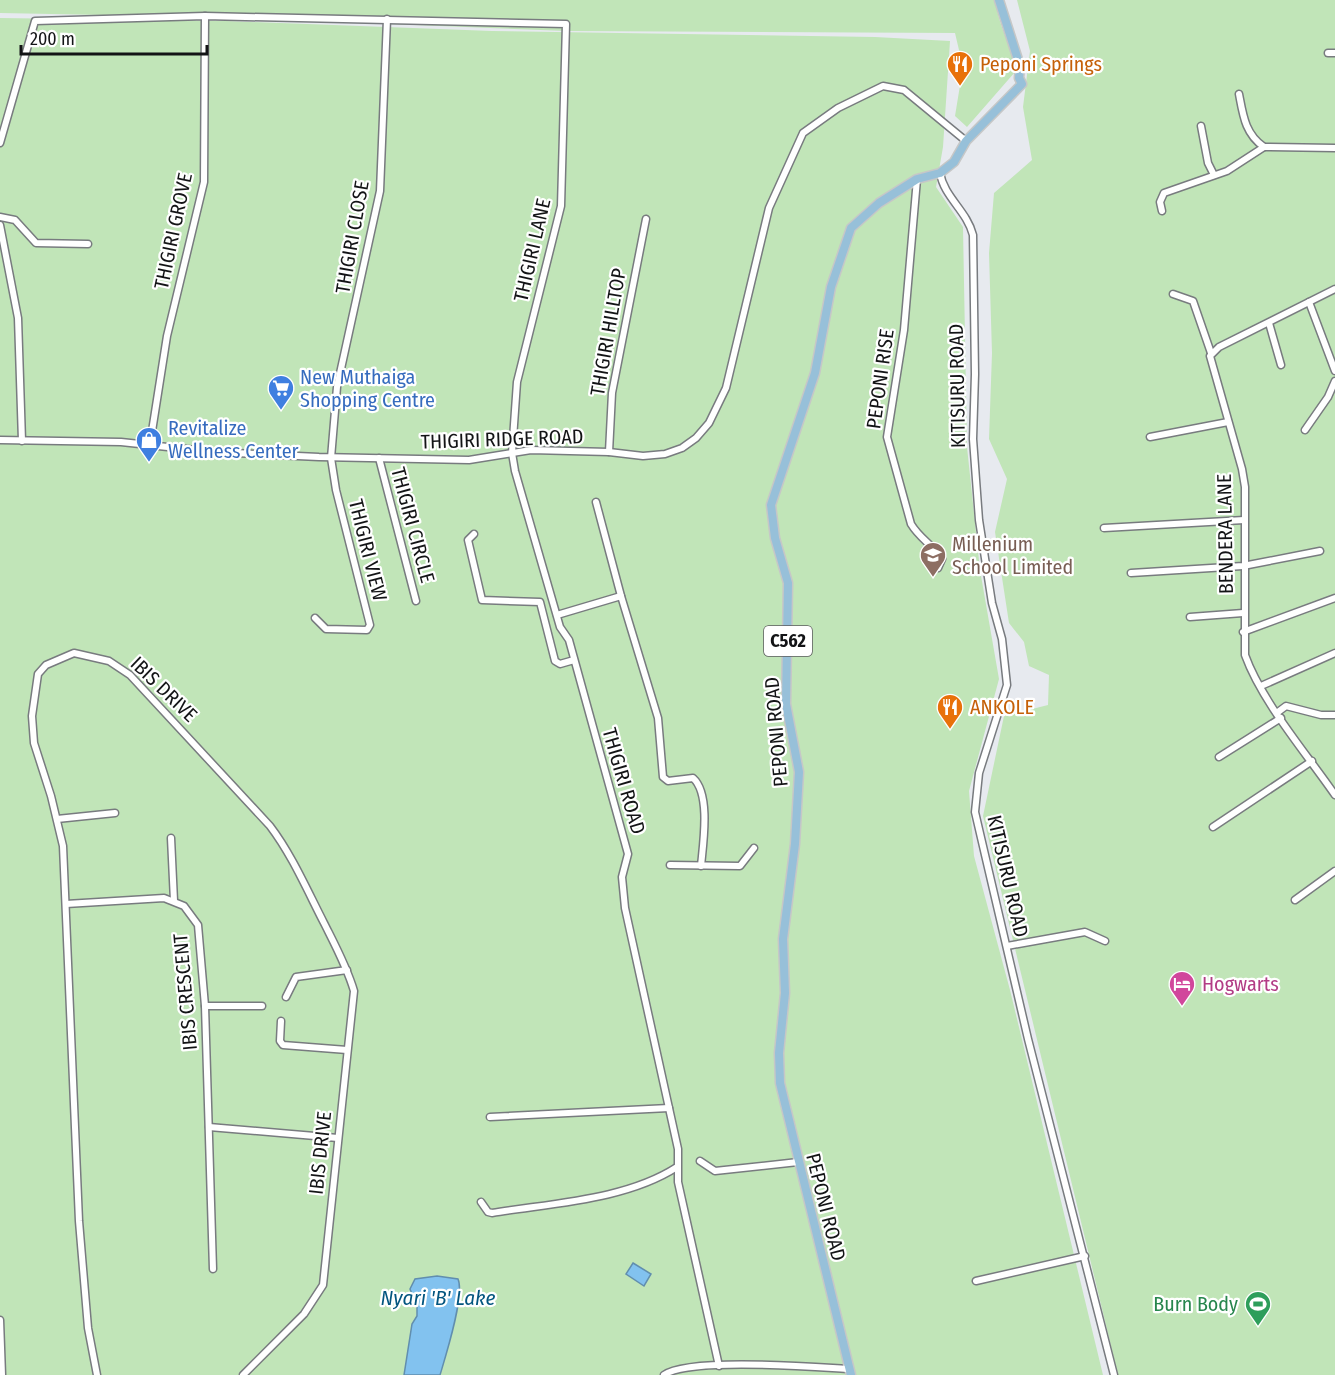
<svg xmlns="http://www.w3.org/2000/svg" width="1335" height="1375" viewBox="0 0 1335 1375" font-family="'Fira Sans Condensed',sans-serif">
<style>
.green{fill:#c1e5b8}
.water{fill:#82c2ef;stroke:#618eae;stroke-width:1.5}
.lines{fill:none;stroke-linecap:round;stroke-linejoin:round}
.minor-casing{stroke:#787b7f;stroke-width:9}
.major-casing{stroke:#c6c7c7;stroke-width:11}
.minor{stroke:#fff;stroke-width:6}
.major{stroke:#97c0d9;stroke-width:8}
.labels{text-anchor:middle;dominant-baseline:central;stroke-width:4.5;stroke-linejoin:round;paint-order:stroke}
.shield{fill:#fff;stroke:#5a5a5c;stroke-width:1.5}
.shield-label{font-size:18px;font-weight:bold;fill:#131416}
.food-label{font-size:20px;fill:#c56008;stroke:#fff;text-anchor:start}
.street-label{font-size:20px;fill:#131416;stroke:#fff}
.shop-label{font-size:20px;fill:#366cbe;stroke:#fff;text-anchor:start}
.education-label{font-size:20px;fill:#785e54;stroke:#fff;text-anchor:start}
.hotel-label{font-size:20px;fill:#b23c85;stroke:#fff;text-anchor:start}
.leisure-label{font-size:20px;fill:#27864d;stroke:#fff;text-anchor:end}
.water-label{font-size:21px;font-style:italic;fill:#03557f;stroke:#fff}
</style>
<rect width="100%" height="100%" fill="#e7eaef"/>
<g class="green">
<path d="M0 0H996C997 25 1013 46 1015 72L967 127 955 116 963 67 955 33 566 31 206 17 0 13Z"/>
<path d="M1017 0H1335V1375H1118L983 816 1004 716 1048 705 1049 675 1029 666 1024 642 1009 623 995 532 1007 479 989 439 992 353 989 253 994 193 1032 160 1023 107 1030 51Z"/>
<path d="M0 18 226 21 492 31 875 37 950 41 943 147 936 187 963 227 967 447 980 570 999 679 969 791 974 856 1010 990 1103 1375H0Z"/>
</g>
<g class="water">
<path d="M633 1263 651 1274 644 1286 626 1274Z"/>
<path d="M437 1276 458 1279C465 1295 446 1355 440 1375H404L412 1324 417 1316V1307L410 1289 415 1279Z"/>
</g>
<g class="lines">
<g class="minor-casing">
<g id="minor">
<path d="M1328 53H1335"/>
<path d="M1239 94C1243 115 1245 134 1264 147L1335 148"/>
<path d="M1201 126 1208 163 1214 175"/>
<path d="M0 143 35 21 205 16 566 24 561 206 517 382 512 453 515 471 560 627 569 640 628 854 622 877 625 908 678 1149V1182L719 1366"/>
<path d="M940 173C944 197 967 211 973 235L975 374 973 439 979 520 992 603 1002 639 1007 685 979 773 975 812 1028 1039 1114 1375"/>
<path d="M917 179 904 330 887 437 911 524C920 539 933 545 942 559L938 568"/>
<path d="M1162 211 1160 202 1164 193 1227 171 1264 147"/>
<path d="M0 217 15 220 36 243 88 244"/>
<path d="M0 225 18 318 22 441"/>
<path d="M1335 289 1219 347 1210 356 1242 469 1245 487V655C1262 702 1306 753 1335 795"/>
<path d="M1173 294 1193 301 1211 353"/>
<path d="M1309 302 1335 371"/>
<path d="M1269 323 1281 365"/>
<path d="M1305 430 1328 397 1335 381"/>
<path d="M1150 437 1228 422"/>
<path d="M0 440 121 442 214 452 319 457 469 460 531 450 609 452 643 456 665 454 682 448 696 438 709 423 726 388 769 208 803 133 838 108 883 86 904 90 966 141"/>
<path d="M150 444 167 336 204 182 205 16"/>
<path d="M609 452 612 393 646 219"/>
<path d="M379 458 416 601"/>
<path d="M596 502 621 596 658 718 663 777 668 781 693 778C711 794 703 844 701 866"/>
<path d="M1104 528 1244 520"/>
<path d="M474 534 468 540 482 600 540 602 555 661 560 664 574 660"/>
<path d="M1131 573 1243 566 1320 551"/>
<path d="M557 615 621 596"/>
<path d="M1190 617 1243 613"/>
<path d="M315 618 326 629 367 630 370 625 336 490 331 458 337 387 380 191 387 19"/>
<path d="M1243 632 1335 598"/>
<path d="M1261 686 1335 653"/>
<path d="M1278 712 1286 706 1321 715H1335"/>
<path d="M1219 757 1281 718"/>
<path d="M57 819 115 813"/>
<path d="M1213 827 1312 761"/>
<path d="M171 838 174 901"/>
<path d="M670 865 740 866 754 848"/>
<path d="M1295 900 1335 871"/>
<path d="M66 904 164 898 184 906 198 925 205 1006 213 1269"/>
<path d="M1007 946 1085 932 1105 941"/>
<path d="M286 997 296 977 347 970"/>
<path d="M205 1006H262"/>
<path d="M281 1021 280 1041 283 1045 347 1050"/>
<path d="M490 1117 669 1108"/>
<path d="M209 1127 338 1138"/>
<path d="M700 1161 715 1171 798 1162"/>
<path d="M481 1202 488 1212 492 1213C552 1203 626 1200 677 1167"/>
<path d="M976 1281 1085 1256"/>
<path d="M0 1320 2 1375"/>
<path d="M97 1375 88 1328 79 1221 63 846 51 796 34 743 32 716 38 674 46 665 74 653 109 661 130 675 270 826C292 855 307 890 324 923 335 945 347 967 354 991L323 1285 304 1314 243 1375"/>
<path d="M664 1375C688 1357 814 1367 849 1369"/>
</g>
</g>
<g class="major-casing">
<path id="major" d="M851 1375 780 1083 779 1053 785 993 783 939 795 844 799 772 786 704 788 583 775 538 771 505 815 373 831 287 851 228 879 203 917 179 940 173 954 162 966 141 1022 84 1019 78 1020 66 999 0"/>
</g>
<use href="#minor" class="minor"/>
<use href="#major" class="major"/>
</g>
<defs>
<g id="restaurant-pin" transform="scale(1.35)"><path d="M0 17L-7.5 6A9.5 9.5 0 1 1 7.5 6Z" fill="#e8710a" stroke="#fff"/><path d="M-5-6h1v4h1v-4h1v4h1v-4h1v5L-1.5 .5V6h-2V.5L-5-1ZM5-6V6H3V1.5H1.5Q1.5-4 5-6Z" fill="#fff"/></g>
<g id="supermarket-pin" transform="scale(1.35)"><path d="M0 17L-7.5 6A9.5 9.5 0 1 1 7.5 6Z" fill="#3f7fe0" stroke="#fff"/><path d="M-6-5.5h2.5l.6 2H6L4.5 2H-2.5L-4.4-4H-6ZM-1.5 3.2a1.3 1.3 0 1 0 .1 0ZM3 3.2a1.3 1.3 0 1 0 .1 0Z" fill="#fff"/></g>
<g id="shop-pin" transform="scale(1.35)"><path d="M0 17L-7.5 6A9.5 9.5 0 1 1 7.5 6Z" fill="#3f7fe0" stroke="#fff"/><path d="M-5-2.5h2.3a2.7 3.5 0 0 1 5.4 0H5L5.5 6h-11ZM-1.5-2.5h3a1.5 2.3 0 0 0-3 0Z" fill="#fff"/></g>
<g id="school-pin" transform="scale(1.35)"><path d="M0 17L-7.5 6A9.5 9.5 0 1 1 7.5 6Z" fill="#8d6e63" stroke="#fff"/><path d="M0-5L7-2L0 1L-7-2ZM-4 1L0 2.5L4 1V4Q0 6-4 4Z" fill="#fff"/></g>
<g id="hotel-pin" transform="scale(1.35)"><path d="M0 17L-7.5 6A9.5 9.5 0 1 1 7.5 6Z" fill="#d1479c" stroke="#fff"/><path d="M-6-4.5h1.5V1H6V5H4.5V3h-9V5H-6ZM-4 0a1.8 1.8 0 1 1 3.6 0ZM.5 0V-2.5h3Q6-2.5 6 0Z" fill="#fff"/></g>
<g id="stadium-pin" transform="scale(1.35)"><path d="M0 17L-7.5 6A9.5 9.5 0 1 1 7.5 6Z" fill="#2e9e5b" stroke="#fff"/><path d="M0-5a6.5 5 0 1 0 0 10a6.5 5 0 1 0 0-10ZM-3.5-1.8h7v3.6h-7Z" fill="#fff"/></g>
</defs>
<g fill-rule="evenodd">
<use href="#restaurant-pin" x="960" y="64"/>
<use href="#supermarket-pin" x="281" y="388"/>
<use href="#shop-pin" x="149" y="440"/>
<use href="#school-pin" x="933" y="555"/>
<use href="#restaurant-pin" x="950" y="707"/>
<use href="#hotel-pin" x="1182" y="984"/>
<use href="#stadium-pin" x="1258" y="1304"/>
</g>
<g class="labels">
<rect class="shield" x="764" y="626" width="48" height="30" rx="4.5"/>
<g class="shield-label">
<text x="788" y="641">C562</text>
</g>
<g class="food-label">
<text x="980" y="64">Peponi Springs</text>
<text x="970" y="707">ANKOLE</text>
</g>
<g class="street-label">
<text transform="translate(173 231) rotate(-78)">THIGIRI GROVE</text>
<text transform="translate(352 237) rotate(-80)">THIGIRI CLOSE</text>
<text transform="translate(532 250) rotate(-77)">THIGIRI LANE</text>
<text transform="translate(608 332) rotate(-80)">THIGIRI HILLTOP</text>
<text transform="translate(880 379) rotate(-82)">PEPONI RISE</text>
<text transform="translate(957 386) rotate(-91)">KITISURU ROAD</text>
<text transform="translate(502 439) rotate(-2)">THIGIRI RIDGE ROAD</text>
<text transform="translate(413 525) rotate(75)">THIGIRI CIRCLE</text>
<text transform="translate(1225 534) rotate(-91)">BENDERA LANE</text>
<text transform="translate(368 550) rotate(76)">THIGIRI VIEW</text>
<text transform="translate(164 689) rotate(44)">IBIS DRIVE</text>
<text transform="translate(776 732) rotate(-95)">PEPONI ROAD</text>
<text transform="translate(624 781) rotate(74)">THIGIRI ROAD</text>
<text transform="translate(1008 876) rotate(77)">KITISURU ROAD</text>
<text transform="translate(185 992) rotate(-95)">IBIS CRESCENT</text>
<text transform="translate(320 1153) rotate(-84)">IBIS DRIVE</text>
<text transform="translate(826 1207) rotate(76)">PEPONI ROAD</text>
</g>
<g class="shop-label">
<text x="300" y="377">New Muthaiga<tspan x="300" dy="23">Shopping Centre</tspan></text>
<text x="168" y="428">Revitalize<tspan x="168" dy="23">Wellness Center</tspan></text>
</g>
<g class="education-label">
<text x="952" y="544">Millenium<tspan x="952" dy="23">School Limited</tspan></text>
</g>
<g class="hotel-label">
<text x="1202" y="984">Hogwarts</text>
</g>
<g class="leisure-label">
<text x="1238" y="1304">Burn Body</text>
</g>
<g class="water-label">
<text x="438" y="1298">Nyari 'B' Lake</text>
</g>
</g>
<path d="M21 45v9h186v-9" fill="none" stroke="#131416" stroke-width="3"/>
<text x="30" y="45" font-size="18" fill="#131416" stroke="#ffffff" stroke-width="4.5" paint-order="stroke">200 m</text>
</svg>
